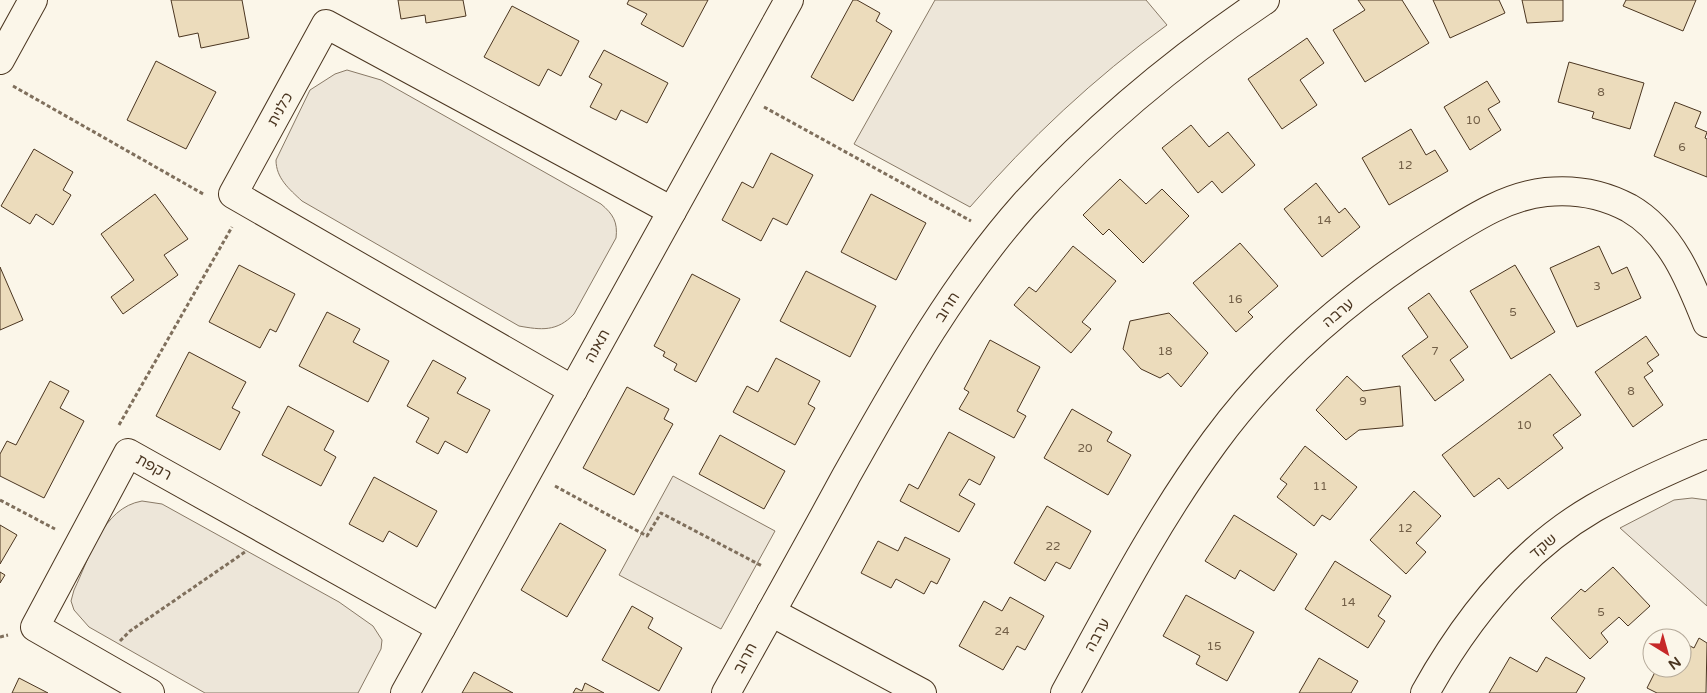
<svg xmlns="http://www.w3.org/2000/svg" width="1707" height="693" viewBox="0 0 1707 693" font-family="'Varela Round','Noto Sans Hebrew',sans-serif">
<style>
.green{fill:#ede6d9;stroke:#887966}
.building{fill:#ecdcbc;stroke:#4a3520}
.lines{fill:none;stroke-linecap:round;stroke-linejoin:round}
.minor-casing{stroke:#4a3520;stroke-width:30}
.path{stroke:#7f6f5c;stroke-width:3;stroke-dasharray:4 2.5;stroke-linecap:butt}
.minor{stroke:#fbf6e9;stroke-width:28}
.labels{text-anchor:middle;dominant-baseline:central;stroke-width:4;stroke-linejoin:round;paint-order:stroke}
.number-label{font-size:12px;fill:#725f47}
.street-label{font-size:15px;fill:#4a3520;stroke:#fbf6e9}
</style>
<rect width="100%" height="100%" fill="#fbf6e9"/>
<g class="green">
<path d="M935 0H1146L1167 25C1094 78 1029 139 970 207L854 144Z"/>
<path d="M347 70 381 80 601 204C613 214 618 222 616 238L574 314C557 332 541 330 519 326L302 201C289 189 276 178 276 160L310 90 335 74Z"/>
<path d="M673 476 775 531 721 629 619 575Z"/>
<path d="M1692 498 1707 500V606L1620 528 1674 500Z"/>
<path d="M142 501 162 504 339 602 373 626 382 640 381 649 358 693H205L89 627 74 610 71 601 74 590C90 557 102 508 142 501Z"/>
</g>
<g class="building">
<path d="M171 0H242L249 38 201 48 198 33 179 37Z"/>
<path d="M398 0H463L466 16 426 23 425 15 401 19Z"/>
<path d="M629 0H708L683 47 641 24 647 14 627 4Z"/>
<path d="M853 0H857L880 13 876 21 892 31 853 101 811 77Z"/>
<path d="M1358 0H1402L1429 43 1365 82 1333 30 1365 10Z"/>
<path d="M1433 0H1499L1505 13 1450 38Z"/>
<path d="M1522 0H1563V21L1527 23Z"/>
<path d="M1626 0H1696L1683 31 1623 6Z"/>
<path d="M512 6 579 41 561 76 548 69 539 86 484 57Z"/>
<path d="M1307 38 1324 63 1300 80 1317 105 1282 129 1248 79Z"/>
<path d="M604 50 668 83 647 123 621 110 616 120 590 107 602 84 589 77Z"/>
<path d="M156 61 216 92 186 149 127 120Z"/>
<path d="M1569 62 1644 83 1630 129 1592 118 1594 112 1558 102Z"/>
<path d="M1487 81 1500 102 1488 109 1501 130 1470 150 1444 107Z"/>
<path d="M1675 102 1701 112 1695 127 1707 132 1705 138 1707 139V177L1654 156Z"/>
<path d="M1191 125 1209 147 1228 132 1255 165 1222 193 1212 181 1198 193 1162 148Z"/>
<path d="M1411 129 1426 155 1435 150 1448 171 1389 205 1362 158Z"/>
<path d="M34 149 73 172 63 190 71 195 53 225 36 214 30 224 1 206Z"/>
<path d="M771 153 813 175 787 225 773 218 761 241 722 220 742 182 753 188Z"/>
<path d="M1120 179 1146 204 1162 189 1189 216 1143 263 1109 229 1103 235 1083 215Z"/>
<path d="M1316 183 1339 213 1345 208 1360 227 1322 257 1284 209Z"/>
<path d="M155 194 188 239 164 255 178 275 123 314 111 297 134 280 101 234Z"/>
<path d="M871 194 926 223 896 280 841 252Z"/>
<path d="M1240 243 1278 286 1248 312 1253 317 1236 332 1193 283Z"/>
<path d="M1073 246 1116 281 1082 322 1091 329 1071 353 1014 305 1029 287 1036 292Z"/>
<path d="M1599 246 1612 274 1627 267 1641 298 1577 327 1550 268Z"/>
<path d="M239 265 295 294 276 332 270 329 260 348 209 322Z"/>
<path d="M1515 265 1555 332 1511 359 1470 291Z"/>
<path d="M0 267 23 320 0 330Z"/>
<path d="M806 271 876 306 850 357 780 321Z"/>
<path d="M692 274 740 299 696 382 674 370 677 364 663 356 665 352 654 346Z"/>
<path d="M1429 293 1468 347 1450 360 1464 380 1435 401 1402 356 1428 337 1408 308Z"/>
<path d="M327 312 360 329 353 342 389 361 368 402 299 366Z"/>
<path d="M1169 313 1208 353 1181 387 1168 373 1160 378 1141 369 1123 349 1130 321Z"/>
<path d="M1646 336 1659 355 1647 363 1653 371 1644 377 1663 405 1633 427 1595 372Z"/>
<path d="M990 340 1040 367 1017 411 1026 416 1014 438 959 409 969 392 964 389Z"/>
<path d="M189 352 246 382 232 408 240 412 220 450 156 416Z"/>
<path d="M776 358 820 381 808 404 815 408 795 445 733 412 747 386 758 392Z"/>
<path d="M433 360 466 378 457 393 490 410 467 453 445 441 438 454 416 442 429 418 407 406Z"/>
<path d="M1550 374 1581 415 1553 435 1563 448 1508 489 1499 478 1474 497 1442 455Z"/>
<path d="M1347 376 1363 391 1400 386 1403 426 1359 430 1346 440 1316 410Z"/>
<path d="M50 381 69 391 60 408 84 421 44 498 0 476V454L7 441 16 445Z"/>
<path d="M627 387 669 409 664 419 673 424 634 495 583 468Z"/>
<path d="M288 406 334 431 324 450 336 457 321 486 262 455Z"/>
<path d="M1072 409 1112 432 1107 441 1131 455 1108 495 1044 458Z"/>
<path d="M949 432 995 457 980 485 969 479 959 495 975 504 959 532 900 501 909 484 918 489Z"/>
<path d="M720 435 785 471 764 509 699 474Z"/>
<path d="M1305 446 1357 487 1330 520 1322 515 1314 526 1277 497 1287 484 1280 479Z"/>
<path d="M374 477 437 511 417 547 389 531 383 542 349 524Z"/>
<path d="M1414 491 1441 516 1416 543 1426 552 1406 574 1370 540Z"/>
<path d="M1047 506 1091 531 1070 569 1056 562 1045 581 1014 563Z"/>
<path d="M1234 515 1297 554 1274 591 1240 570 1235 579 1205 561Z"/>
<path d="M560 523 606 550 567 617 521 590Z"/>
<path d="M0 525 17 535 0 564Z"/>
<path d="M905 537 950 559 937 584 931 581 924 594 896 579 891 588 861 573 878 541 898 551Z"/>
<path d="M1335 561 1391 596 1378 616 1385 621 1368 648 1305 609Z"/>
<path d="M1613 567 1650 606 1628 626 1619 617 1601 633 1608 642 1590 659 1551 618 1581 589 1585 592Z"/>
<path d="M0 572 5 575 0 583Z"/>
<path d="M1186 595 1254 632 1227 681 1196 664 1200 656 1163 636Z"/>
<path d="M1010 597 1044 616 1025 650 1017 646 1003 670 959 646 984 601 1002 611Z"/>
<path d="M632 606 653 618 648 628 682 648 659 691 602 660Z"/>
<path d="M1699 638 1707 643 1706 693H1657L1647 688 1657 668H1682V642L1694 648Z"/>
<path d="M1510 657 1537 672 1546 657 1585 678 1576 693H1489Z"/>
<path d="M1319 658 1358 681 1351 693H1299Z"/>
<path d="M474 672 513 693H462Z"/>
<path d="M19 678 48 693H12Z"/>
<path d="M585 683 604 693H573L576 688 582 691Z"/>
</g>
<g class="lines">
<g class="minor-casing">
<g id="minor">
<path d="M0 60 33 0"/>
<path d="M573 390 233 194 326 24 672 211"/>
<path d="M771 612 922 693"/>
<path d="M150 693 35 627 128 453 441 628"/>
<path d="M405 693 789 0"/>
<path d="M726 693C766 621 806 550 845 478 898 384 952 286 1024 205 1096 126 1177 59 1265 0"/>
<path d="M1065 693C1112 607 1157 520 1215 441 1276 358 1356 291 1443 237 1475 217 1508 196 1546 192 1575 189 1603 194 1629 208 1671 232 1690 280 1707 323"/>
<path d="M1425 693C1466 619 1520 551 1594 508 1631 487 1669 470 1707 454"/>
</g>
</g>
<g class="path">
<path d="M13 86 205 195"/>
<path d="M764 107 971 221"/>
<path d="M119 425 232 227"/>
<path d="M555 486 647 536 661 513 762 566"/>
<path d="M0 500 55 529"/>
<path d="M0 637 8 635"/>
<path d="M120 641 130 631 245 552"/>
</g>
<use href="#minor" class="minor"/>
</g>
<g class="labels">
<g class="number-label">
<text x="1601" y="92">8</text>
<text x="1473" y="120">10</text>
<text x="1682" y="147">6</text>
<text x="1405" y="165">12</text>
<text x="1324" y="220">14</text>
<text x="1597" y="286">3</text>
<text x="1235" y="299">16</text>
<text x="1513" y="312">5</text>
<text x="1165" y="351">18</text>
<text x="1435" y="351">7</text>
<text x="1631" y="391">8</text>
<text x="1363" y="401">9</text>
<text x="1524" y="425">10</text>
<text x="1085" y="448">20</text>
<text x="1320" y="486">11</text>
<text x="1405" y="528">12</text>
<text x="1053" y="546">22</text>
<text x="1348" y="602">14</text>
<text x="1601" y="612">5</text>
<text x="1002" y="631">24</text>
<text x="1214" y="646">15</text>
</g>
<g class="street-label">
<text transform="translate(280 109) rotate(-61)">כלנית</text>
<text transform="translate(947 307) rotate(-57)">חרוב</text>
<text transform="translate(1338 313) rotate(-40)">ערבה</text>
<text transform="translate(597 346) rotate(-61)">תאנה</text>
<text transform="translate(154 467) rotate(29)">רקפת</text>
<text transform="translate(1543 546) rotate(-40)">שקד</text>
<text transform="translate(1097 635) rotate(-61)">ערבה</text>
<text transform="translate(745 658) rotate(-61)">חרוב</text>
</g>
</g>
<g transform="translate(1667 653) rotate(143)"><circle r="24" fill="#fbf6e9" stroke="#b4a999"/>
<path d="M0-4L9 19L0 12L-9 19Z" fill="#c62828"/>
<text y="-8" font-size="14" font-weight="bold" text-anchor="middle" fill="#4a3520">N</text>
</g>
</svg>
